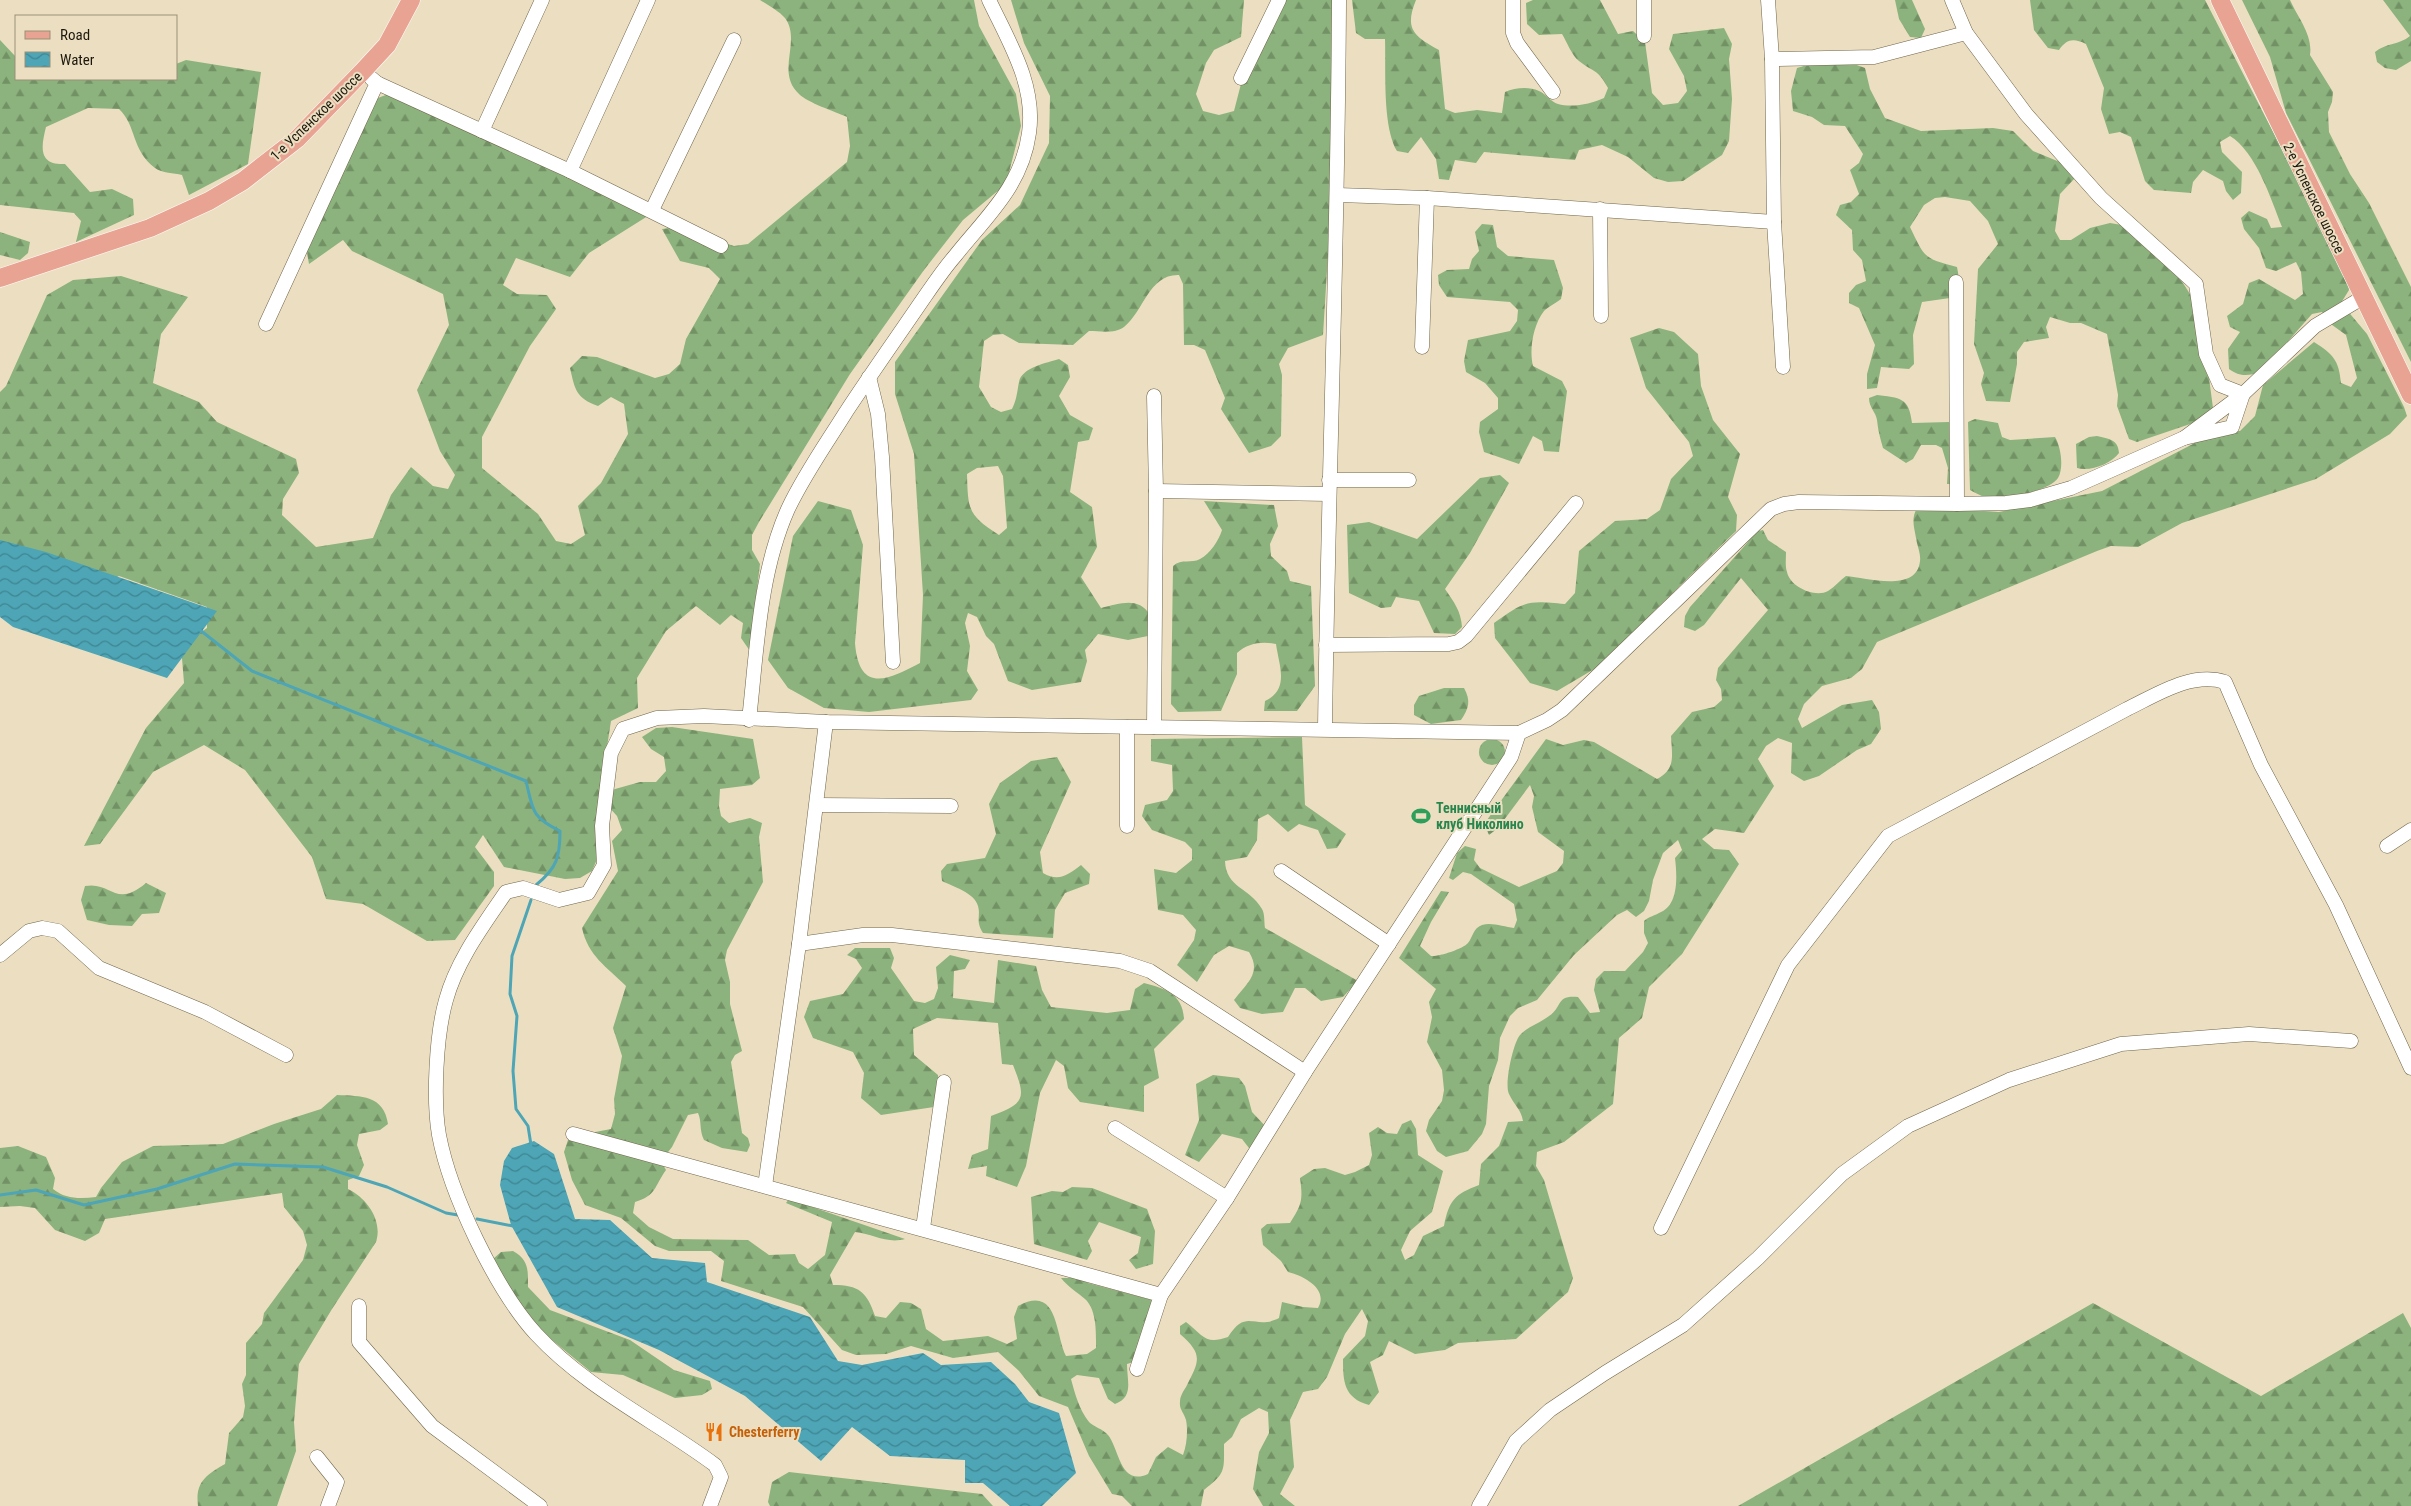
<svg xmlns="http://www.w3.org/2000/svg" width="2411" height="1506" viewBox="0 0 2411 1506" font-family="'Roboto Condensed',sans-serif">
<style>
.forest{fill:url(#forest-firs);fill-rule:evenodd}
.water{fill:url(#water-waves)}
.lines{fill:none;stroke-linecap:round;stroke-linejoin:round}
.stream{stroke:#4da5b5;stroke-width:3}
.minor-casing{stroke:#70644a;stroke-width:15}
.major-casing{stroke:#fff;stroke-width:19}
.minor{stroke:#fff;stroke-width:14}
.major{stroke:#e8a392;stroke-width:18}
.labels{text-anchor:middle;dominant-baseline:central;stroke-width:4;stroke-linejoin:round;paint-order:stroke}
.street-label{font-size:14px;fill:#1d180e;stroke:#ecdfc1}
.leisure-label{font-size:14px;font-weight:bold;fill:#27864d;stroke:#ecdfc1;text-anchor:start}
.food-label{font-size:14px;font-weight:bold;fill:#c56008;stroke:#ecdfc1;text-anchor:start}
</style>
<defs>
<pattern id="forest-firs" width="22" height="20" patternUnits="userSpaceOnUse" patternTransform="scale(1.25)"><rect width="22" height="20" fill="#8cb37d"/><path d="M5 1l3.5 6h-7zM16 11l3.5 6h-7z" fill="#729165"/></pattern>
<pattern id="water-waves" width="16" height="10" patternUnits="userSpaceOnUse" patternTransform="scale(1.25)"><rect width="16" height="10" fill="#4da5b5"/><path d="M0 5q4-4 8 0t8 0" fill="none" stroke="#3f8592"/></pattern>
</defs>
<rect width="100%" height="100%" fill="#ecdfc1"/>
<g class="forest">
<path d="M760 0H974L979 26 1016 94 1021 126 1006 184 963 220 924 270 850 374 759 522 752 535V550L760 564 750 651 741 638 743 623 731 615 720 625 696 606 666 631 637 678 638 708 611 721 595 825 598 857 592 871 580 878 565 879 504 867 483 835 475 847 494 872V886L455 940 427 941 363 904 326 899 312 857 245 770 204 745 153 772 100 844 84 846 146 728 184 683 181 646 207 628V607L119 576 92 590 0 562V392L6 386 47 295 73 280 121 276 188 297 161 334 153 383 199 402 217 422 296 459 299 473 283 499 282 515 316 547 373 538 391 495 411 467 433 486 448 489 455 475 440 451 417 390 449 325 443 294 352 251 343 240 309 264 306 247 370 101 391 93 651 214 589 253 570 277 516 258 503 285 517 294 547 295 556 309 530 346 482 437V468L538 514 556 541 571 544 585 535 578 506 601 483 628 434 624 404 611 397 598 406C576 398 575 390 570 368L582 356 597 357 655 378 669 374 680 364 686 339 720 279 709 268 680 261 662 229 678 227 734 246 748 244 847 162 850 146 847 117C834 111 808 103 799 94 775 72 802 41 785 18 779 11 768 5 760 0Z"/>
<path d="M1011 0H1244L1241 37 1214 50 1206 63 1196 94 1203 111 1219 115 1234 111 1242 80 1284 0H1332L1330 222 1323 335 1288 348 1279 364 1282 375 1281 436 1271 446 1249 453 1221 409 1225 398 1205 350 1194 345H1184L1183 284 1179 275C1149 274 1144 311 1124 327 1115 334 1100 331 1089 331L1073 345 1019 343 1003 334 993 335 984 341 979 387 991 407 1001 412 1012 409C1017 399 1017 392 1019 382 1022 367 1047 363 1059 359L1068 365 1070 377 1059 396 1070 415 1093 428 1089 440 1078 442 1070 492 1092 507 1097 547 1081 577 1101 608C1120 604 1138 596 1150 615L1148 636 1128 640 1098 634 1085 650 1087 661 1081 682 1032 690 1008 681 994 644 986 636 977 617 968 613 965 623 970 646 967 671 978 690 971 700 869 712 824 708 788 688 768 660 793 536 818 501 851 510 863 545 855 643C859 694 888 680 920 663L923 595 914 454 895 394V362L982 240 1020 205 1049 143 1050 96 1024 43ZM998 466 1003 476 1007 528 999 535C968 515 968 510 967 474L977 468Z"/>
<path d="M1352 0H1416C1404 29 1414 36 1439 50L1445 109 1455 113 1477 110 1502 113 1505 92C1515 88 1528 86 1539 91 1546 94 1551 102 1558 104 1572 108 1591 104 1604 98L1608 88C1597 68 1594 73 1579 61 1572 56 1567 42 1562 34L1539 35 1527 24 1526 3 1533 0H1600L1618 34 1633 31 1645 42 1652 93 1663 105 1678 103 1687 91 1684 76 1669 49 1673 34 1724 28 1732 44 1729 59 1732 99 1729 141 1722 155 1683 181 1668 182 1654 178 1628 157 1602 145 1579 150 1575 160 1484 152 1476 163 1455 160 1449 180 1439 179 1436 159 1421 137 1408 153 1397 151C1382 126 1386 69 1385 39H1365L1356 33Z"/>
<path d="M1895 0H1912L1925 29 1921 38 1910 37 1899 19Z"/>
<path d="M2030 0H2205L2347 275 2349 290 2341 303 2367 334 2404 407 2407 416 2390 434 2316 479 2182 523 2138 547 2111 546 2097 551 1877 642 1862 669 1851 678 1822 686 1804 704 1798 719 1802 728 1842 705 1872 700 1879 712 1881 729 1871 744 1857 750 1819 776 1804 781 1791 773 1792 743 1778 738 1766 746 1758 759 1774 786 1744 833 1715 829 1702 839 1714 849 1729 850 1739 864 1682 954 1649 987 1642 1018 1619 1038 1613 1104 1564 1142 1537 1152 1536 1166 1544 1180 1573 1278 1568 1292 1516 1339 1458 1343 1445 1350 1415 1354 1389 1341 1383 1355 1370 1362 1379 1392 1369 1405C1344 1398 1343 1382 1343 1359L1365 1336 1368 1321 1362 1309 1345 1334 1327 1377 1318 1389 1303 1392 1290 1420 1294 1467 1280 1494 1295 1506H1263L1253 1489 1259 1452 1269 1433 1268 1412 1259 1408 1241 1419 1232 1437 1224 1444C1224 1471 1226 1473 1204 1490L1201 1506H1132L1122 1496 1112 1494 1089 1456 1068 1407 1039 1396 1019 1371 998 1352 953 1358 911 1346 886 1354 856 1355 842 1350 803 1307 721 1281 724 1261 711 1251H669L655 1246 621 1218 585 1205 572 1180 564 1152 569 1137 611 1129 615 1114 614 1099 622 1056 613 1028 626 986C607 967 588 956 582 928L618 871 612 841 622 830 617 816 607 805 608 791 640 782H656L666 771 664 757 651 749 642 737 656 728 672 727 753 739 760 778 752 785 720 789 719 806 721 816 729 823 750 818 762 823 759 837 763 882 727 950 725 960 730 982V1004L742 1051 735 1055 731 1062 742 1133 748 1138 750 1145 747 1152 722 1148 704 1140C699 1130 702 1122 698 1113L688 1115 672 1147 661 1161 666 1170C654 1187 656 1196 635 1202L633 1213 649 1227 673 1239 748 1240 769 1255 795 1254 799 1263 808 1269 825 1255 832 1222 786 1203 789 1199 905 1239C887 1244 873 1234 855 1232L830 1275 833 1285C859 1285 867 1292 875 1316L886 1318 900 1302 911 1303 921 1309 926 1329 943 1341 988 1336 1007 1344 1017 1339 1014 1317 1018 1306C1059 1284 1055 1335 1066 1356L1087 1354 1096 1348C1096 1333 1097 1310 1085 1299 1077 1292 1068 1287 1061 1278H1079L1088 1283 1152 1300 1158 1308 1137 1361 1127 1364C1127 1381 1134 1397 1115 1404L1108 1399 1099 1378 1077 1375 1071 1379C1075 1394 1079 1409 1089 1422 1094 1427 1103 1429 1108 1435 1119 1448 1120 1487 1148 1474L1156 1457 1168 1447 1183 1455C1187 1445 1188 1430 1186 1420 1184 1413 1179 1409 1180 1402 1180 1396 1183 1392 1186 1387 1199 1361 1204 1355 1180 1334V1326L1186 1322C1204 1336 1205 1345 1228 1337 1247 1307 1254 1331 1279 1318L1282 1302 1303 1307 1318 1308C1329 1289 1304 1276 1288 1272L1281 1261 1263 1245 1261 1229 1267 1224 1290 1223C1302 1204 1303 1200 1300 1178L1314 1169 1325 1168 1345 1175 1355 1172 1369 1165 1372 1155 1369 1133 1378 1127 1387 1133 1397 1134 1402 1124 1411 1120 1416 1129 1418 1155 1443 1171 1432 1212 1410 1231 1401 1250 1405 1260 1414 1255 1423 1236 1444 1226C1449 1200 1455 1194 1479 1185L1481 1164 1499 1146 1508 1122 1523 1121C1521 1109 1514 1105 1509 1094 1504 1085 1513 1043 1520 1035 1527 1027 1540 1023 1549 1016 1563 1007 1555 995 1578 997L1590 1013 1600 1012 1594 990 1596 979 1604 971H1625L1643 952 1648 943 1644 933V921C1650 916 1654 916 1661 912 1679 904 1677 875 1675 858L1682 850 1678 840 1663 853 1653 880 1649 901 1644 911 1636 917 1627 910 1617 915 1574 955 1537 1000 1518 1008 1510 1016 1500 1038 1498 1060 1489 1086 1486 1124 1482 1134 1468 1151 1446 1157 1437 1151 1426 1131 1429 1120 1442 1101 1444 1090 1442 1070 1427 1042 1432 1017 1429 1002 1436 989 1399 958 1441 891 1449 892 1431 922 1420 946 1431 956C1438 957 1463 949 1468 943 1473 937 1473 928 1482 925 1492 922 1504 927 1514 928L1517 920 1514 904 1471 874 1463 872 1453 880 1449 878 1457 853 1465 846 1476 849 1474 860 1480 868 1519 887 1557 871 1563 863 1564 851 1538 832 1532 807 1534 796 1530 785 1498 828 1489 835 1484 824 1546 739 1563 745 1584 740 1594 742 1657 779C1676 769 1672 756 1671 736L1692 712 1714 707 1722 700 1721 689 1716 680 1718 668 1768 610 1741 578 1704 625 1695 631 1684 627 1685 616 1690 607 1748 542 1753 532 1763 530 1768 540 1786 552C1786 559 1785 566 1787 572 1790 587 1815 598 1828 591 1835 587 1840 580 1846 576 1867 578 1917 593 1920 561 1921 554 1917 545 1916 538 1914 526 1911 519 1917 508L1928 507 1999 512 2102 491 2218 431H2240L2255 416 2263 385 2314 342C2333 354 2339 360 2341 383L2351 387 2357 378 2346 335 2328 322 2322 312 2312 314 2261 372C2248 376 2240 377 2229 369L2228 349 2240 332 2230 327 2227 316 2243 304 2249 283 2259 279 2295 300 2303 294 2301 272 2296 262 2276 271 2266 268 2259 248 2244 229 2241 218 2249 211 2267 219 2271 228 2282 227C2271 199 2256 152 2230 136L2220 142 2222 152 2242 172 2241 193 2233 200 2226 191 2223 181 2203 170 2193 182 2191 193 2154 190 2145 181 2131 137 2120 132 2109 134 2101 109 2104 88 2086 44C2073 38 2067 39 2059 50L2048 48 2034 30Z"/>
<path d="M2242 0H2290C2298 18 2313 35 2310 55L2333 92 2332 102 2328 112 2329 132 2350 174 2369 203 2411 287V362L2286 113 2270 57Z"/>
<path d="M2383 0H2411V61L2396 70 2385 68 2377 62 2375 52C2386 43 2399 45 2410 36Z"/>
<path d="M0 40 16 57V79H176V64L186 60 261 72 248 164 189 195 182 175C174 173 162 173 155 168 131 150 137 126 119 109L88 108 46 127C41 147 38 165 65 164L90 192 112 189 133 199 134 215 76 242 81 221 74 213 0 205Z"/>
<path d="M1854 64 1865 68 1870 89 1885 118 1921 131 1993 128 2013 131 2033 151 2072 167 2075 178 2060 194 2055 231 2060 240H2071L2090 228 2110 223 2134 227 2183 283 2200 310 2213 408 2202 420 2137 442 2129 439 2117 406 2118 395 2107 334 2081 323H2070L2050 317 2046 327 2049 338 2024 342 2017 352V364L2010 402 1986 401 1981 384 1984 373 1974 344 1978 269 1998 244 1988 221 1970 201 1945 197 1935 198 1924 205 1910 227C1925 258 1923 258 1957 267L1959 278 1957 297 1922 302 1913 335 1914 364 1909 369 1881 367 1877 388 1867 389V374L1875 345 1859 308 1849 303V293L1856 285 1866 281 1862 260 1853 250 1852 230 1836 215 1840 205 1851 202 1859 194 1850 170 1859 163 1863 154 1845 126 1824 125 1812 117 1793 111 1791 91 1797 68 1807 65Z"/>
<path d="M1482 224 1493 225 1497 247 1508 256 1554 260 1563 288 1561 299C1556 303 1548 307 1544 311 1533 325 1529 350 1533 366L1562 381 1567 391 1559 452 1544 451 1542 441 1533 436 1519 464 1484 452 1479 432 1480 422 1498 409V398L1485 383 1466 372 1464 361 1468 340 1510 331 1517 321 1518 310 1510 302 1447 297 1439 285 1438 275 1447 270 1469 269 1472 259 1479 251 1475 232Z"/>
<path d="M0 232 30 242 28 253 20 260 0 255Z"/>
<path d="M1659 328 1674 332 1698 354 1701 386 1713 420 1740 454 1728 497 1737 515 1736 531 1596 668 1557 691 1530 683 1495 638 1494 623C1525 601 1527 600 1565 604L1575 593 1579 551 1615 521 1647 519 1660 510 1671 479 1693 456 1689 442 1646 388 1630 338Z"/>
<path d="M1877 395C1900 398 1909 397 1912 423L1949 422 1958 434 1955 484H1947L1948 468 1942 448 1936 445H1921L1913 459 1906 463 1883 448C1880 438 1878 430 1877 420 1876 412 1869 408 1869 398Z"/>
<path d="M1975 419 1998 423 2002 437 2010 440 2055 437C2061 447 2064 468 2058 478 2049 492 1999 500 1984 497 1979 495 1974 492 1970 490L1968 422Z"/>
<path d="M2097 436C2109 439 2118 439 2119 453 2111 464 2090 472 2077 468L2076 444 2089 437Z"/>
<path d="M1500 475 1509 483 1470 553 1445 589C1454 602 1461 611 1462 627L1455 634 1434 633 1419 601 1396 597 1391 607 1381 608 1349 593 1347 525 1369 522 1417 539 1480 478Z"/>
<path d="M1204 501 1274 505 1278 526 1270 544 1271 556 1287 571 1290 581 1311 586 1315 686 1297 711H1264L1265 701C1290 689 1279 666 1276 644 1262 641 1248 643 1237 653V674L1221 711 1178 712 1171 704 1173 566C1182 558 1191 564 1200 559 1210 554 1219 540 1222 530Z"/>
<path d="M1444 688H1464C1471 701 1469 708 1461 720L1431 724 1414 715V705L1419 696Z"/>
<path d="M1302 737 1305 805 1346 834 1337 848 1327 849 1318 830 1299 824 1288 832 1268 814 1258 819 1257 840 1247 857 1225 861C1226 888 1249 887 1262 909 1265 914 1264 922 1265 928L1358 981 1343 997 1321 1001 1305 988H1295L1283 1012 1262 1014 1240 1008 1234 1000C1247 983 1262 973 1249 952L1229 946 1214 955 1197 982 1177 965 1194 940 1196 930 1183 915 1158 910 1154 869 1176 873 1192 860V849L1185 842 1152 830 1142 816 1145 805 1167 800 1173 791 1172 765 1151 761V739Z"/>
<circle cx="1492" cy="752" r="13"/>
<path d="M1057 757 1071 782 1040 852 1043 873C1059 882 1068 875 1081 865L1090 874 1089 884 1065 893 1055 910 1053 938 983 933C975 920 981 917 978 906 975 893 952 886 942 881L941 871 947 864 985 858 996 834 989 804 1000 783 1031 761Z"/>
<path d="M146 883 166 893 159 913 142 914 132 926 109 925 87 920 81 900 85 886C112 881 115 909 146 883Z"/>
<path d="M855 948H890L894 958 891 968 914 1001 925 1003 934 999 938 988 936 967 950 955 970 960 965 969 954 971 953 998 994 1003 998 960 1036 966 1042 990 1051 1007 1107 1013 1130 1010 1135 989 1144 983C1164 988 1183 994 1184 1019L1154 1049 1159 1078 1144 1086V1112L1080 1102 1068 1088 1064 1066 1056 1060 1040 1093 1026 1166 1017 1187 986 1176 987 1166 968 1169 972 1155 988 1149 991 1116C1026 1103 1026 1098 1013 1065L1002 1064 998 1023 937 1018 913 1029 914 1055 938 1075 939 1098 934 1107 881 1115 861 1098 864 1073 853 1052 813 1038 804 1017 810 1001 843 994 862 968 856 959 847 955Z"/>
<path d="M1213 1075 1239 1078 1245 1086 1252 1112 1267 1128V1139L1249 1148 1242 1139 1222 1134 1199 1162 1185 1155 1199 1120 1196 1084Z"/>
<path d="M337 1095C361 1096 384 1095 388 1124L380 1130 359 1134 357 1145 364 1165 359 1176 348 1180V1189C367 1198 383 1221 376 1242L332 1309 299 1364 294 1422 296 1451 277 1506H198C195 1482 206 1475 225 1464L229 1433 243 1417 245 1406 242 1384 246 1375V1343L262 1324 264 1313 303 1260 307 1245 303 1231 284 1207 282 1193 105 1219 99 1233 85 1241 55 1230 35 1208 20 1206 0 1207V1148L18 1146 46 1157 55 1178 53 1189C65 1199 80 1199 96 1197L101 1188 122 1162 153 1146 223 1144 274 1124 321 1109Z"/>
<path d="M1072 1187 1092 1188 1147 1209 1155 1231 1153 1264 1136 1269 1129 1260 1138 1253 1141 1237 1099 1222 1088 1241 1092 1251 1087 1260 1034 1244 1031 1197 1052 1191 1063 1192Z"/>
<path d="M513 1251C529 1260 528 1270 528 1287L550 1310 630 1340 674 1370 710 1381 712 1389 702 1395 675 1398 623 1375 591 1372 530 1322 493 1259 501 1252Z"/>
<path d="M2093 1303 2261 1396 2403 1313 2411 1328V1506H1738Z"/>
<path d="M789 1472 982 1494 993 1506H770L768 1502 772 1482Z"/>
</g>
<g class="water">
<path d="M0 540 46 552 217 611 167 678 13 627 0 617Z"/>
<path d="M534 1141 554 1154 575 1219 610 1220 652 1258 705 1263 707 1282 810 1317 838 1361 862 1365 923 1353 941 1365 991 1362 1015 1384 1029 1402 1059 1413 1076 1473 1042 1506H1010L983 1483H965V1460L890 1456 852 1427 821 1461 745 1396 659 1350 557 1307 511 1225 500 1185 504 1161 512 1148Z"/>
</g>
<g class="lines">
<g class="stream">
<path d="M200 630 252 671 526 781C533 810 531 817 560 831 560 857 557 868 536 885"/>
<path d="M531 1145 528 1126 516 1109 513 1071 517 1016 510 994 512 956 531 900"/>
<path d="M0 1195 36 1190 84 1205 157 1189 235 1164 323 1167 387 1187 446 1213 458 1215"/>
<path d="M477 1219 513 1226"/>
</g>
<g class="minor-casing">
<g id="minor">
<path d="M1513 0V33L1517 43 1553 92"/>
<path d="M1644 0V36"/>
<path d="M1952 0 1966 33 2026 114 2101 198 2196 284 2206 354 2220 385 2243 394 2315 326 2362 298"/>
<path d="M1772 59 1874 57 1966 33"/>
<path d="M1241 78 1279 0"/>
<path d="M377 83 570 171 721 246"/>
<path d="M482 131 542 0"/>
<path d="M570 171 648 0"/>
<path d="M1338 195 1427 198 1774 222 1772 59 1768 0"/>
<path d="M1600 209 1601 316"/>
<path d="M652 210 734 40"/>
<path d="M1774 222 1783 367"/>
<path d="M1956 282 1957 504"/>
<path d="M266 324 377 83 371 78"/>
<path d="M1422 347 1427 198"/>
<path d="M869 377 878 414 882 457 893 662"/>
<path d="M2243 394 2232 427 2184 438Z"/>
<path d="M1329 480H1409"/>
<path d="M1156 491 1328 494"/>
<path d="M1326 645 1449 644 1458 642 1466 636 1576 503"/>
<path d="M749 720C757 650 759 574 788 509 804 475 826 444 846 412 869 377 893 343 917 308 929 291 941 272 955 256 986 217 1022 186 1029 133 1036 85 1009 42 989 0"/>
<path d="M1127 727V826"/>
<path d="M1154 727 1156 491 1154 396"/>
<path d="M1325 729C1328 486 1338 243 1339 0"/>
<path d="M817 805 951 806"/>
<path d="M2387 846 2411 830"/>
<path d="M1281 871 1389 944"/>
<path d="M799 944 863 935H892L1120 961 1150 971 1305 1072"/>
<path d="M0 955 29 931 42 928 58 931 99 968 205 1012 286 1055"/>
<path d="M1115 1128 1227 1198 1161 1295"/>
<path d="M573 1134 1161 1295 1137 1369"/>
<path d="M765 1186 799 944 826 722"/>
<path d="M1227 1198 1305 1072 1511 757 1519 733"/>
<path d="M923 1228 944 1082"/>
<path d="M1661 1228 1788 965 1888 836 2127 709C2156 695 2192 671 2225 682L2261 765 2336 905 2411 1068"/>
<path d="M359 1306V1342L432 1426 540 1506"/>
<path d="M317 1457 337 1482 328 1506"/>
<path d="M710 1506 721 1477 715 1465C656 1421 587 1389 536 1334 496 1290 450 1194 439 1135 433 1100 436 1035 446 1000 457 960 483 926 506 892L523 888 559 900 588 893 604 865 602 826 611 753 623 729 657 718 704 716 826 722 1519 733 1547 720 1562 710 1771 509 1784 504 1799 502 1957 504 2006 503 2030 500 2071 488 2184 438"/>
<path d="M1479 1506 1516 1441 1550 1410 1605 1373 1683 1325 1758 1258 1842 1174 1908 1126 2009 1080 2121 1044 2249 1034 2351 1041"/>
</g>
</g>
<g class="major-casing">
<g id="major">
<path d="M2220 0 2411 395"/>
<path d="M0 278 150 228 209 201 243 181 297 139 362 72 387 45 411 0"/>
</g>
</g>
<use href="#minor" class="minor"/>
<use href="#major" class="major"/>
</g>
<defs>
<g id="stadium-bare" transform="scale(1.5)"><path d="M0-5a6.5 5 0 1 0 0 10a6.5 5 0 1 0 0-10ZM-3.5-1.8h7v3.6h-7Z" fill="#2e9e5b" stroke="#ecdfc1" stroke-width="2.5" paint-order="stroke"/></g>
<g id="restaurant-bare" transform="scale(1.5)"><path d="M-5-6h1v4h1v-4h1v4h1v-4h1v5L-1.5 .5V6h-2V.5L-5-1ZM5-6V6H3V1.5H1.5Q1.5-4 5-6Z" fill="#e8710a" stroke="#ecdfc1" stroke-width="2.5" paint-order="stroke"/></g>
</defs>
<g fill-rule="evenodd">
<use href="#stadium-bare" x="1421" y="816"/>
<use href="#restaurant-bare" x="714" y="1432"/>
</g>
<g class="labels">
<g class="street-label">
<text transform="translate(316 116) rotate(-44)">1-е Успенское шоссе</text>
<text transform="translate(2314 198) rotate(64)">2-е Успенское шоссе</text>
</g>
<g class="leisure-label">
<text x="1436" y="808">Теннисный<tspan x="1436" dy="16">клуб Николино</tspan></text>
</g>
<g class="food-label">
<text x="729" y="1432">Chesterferry</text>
</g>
</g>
<rect x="15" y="15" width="162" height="65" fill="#ecdfc1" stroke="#998f79"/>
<rect x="25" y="31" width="25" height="8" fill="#e8a392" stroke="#998f79"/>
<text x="60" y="40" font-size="15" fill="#1d180e">Road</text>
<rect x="25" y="52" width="25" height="15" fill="url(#water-waves)" stroke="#998f79"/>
<text x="60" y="65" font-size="15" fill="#1d180e">Water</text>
</svg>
